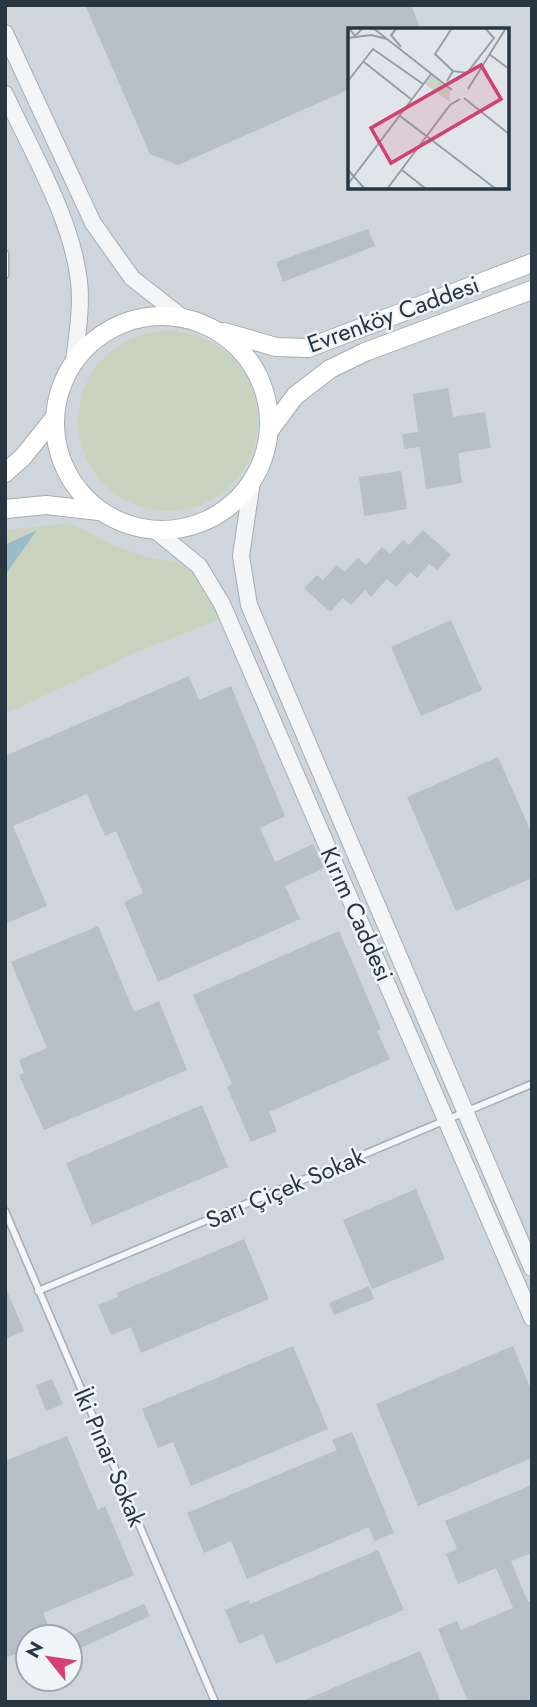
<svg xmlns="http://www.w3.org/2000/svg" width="537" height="1707" viewBox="0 0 537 1707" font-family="Jost,sans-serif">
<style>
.built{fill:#ced5db;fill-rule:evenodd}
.green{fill:#c9d4c0}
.water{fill:#99bbcb}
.building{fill:#b7c0c6}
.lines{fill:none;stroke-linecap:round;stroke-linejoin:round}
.service-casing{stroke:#a5adb3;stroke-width:9}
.tertiary-casing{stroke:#a5adb3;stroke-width:18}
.secondary-casing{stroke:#a5adb3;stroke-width:20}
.service{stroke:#f3f5f7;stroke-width:6}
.tertiary{stroke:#f3f5f7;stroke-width:16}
.secondary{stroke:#fff;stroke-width:18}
.labels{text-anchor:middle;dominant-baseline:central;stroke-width:5;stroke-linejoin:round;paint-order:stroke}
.street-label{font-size:24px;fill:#283641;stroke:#eff4f7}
.inset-road{fill:none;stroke:#969fa6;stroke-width:2}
.view{fill:#d34072;fill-opacity:0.15;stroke:#d34072;stroke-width:3.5}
.inset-edge{fill:none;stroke:#283641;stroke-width:3.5}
</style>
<rect width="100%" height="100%" fill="#e0e5e9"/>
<path class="built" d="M5 5H532V1702H5ZM350 30H507V187H350ZM28 1637H70V1679H28Z"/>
<g class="green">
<circle cx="168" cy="421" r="90"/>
<path d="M70 523 110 544 146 557 174 561 191 569 225 617 137 652 5 714V530Z"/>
</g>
<path class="water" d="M37 530 5 575V545Z"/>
<g class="building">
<path d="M85 5H411L421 30H350V89L178 165 150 154Z"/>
<path d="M368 229 375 246 283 282 276 262Z"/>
<path d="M448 388 453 417 485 412 491 448 458 453 462 483 426 489 420 447 404 449 402 434 418 432 413 394Z"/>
<path d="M401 471 407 509 364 516 359 477Z"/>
<path d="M423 530 451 555 437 570 429 564 417 578 410 572 396 587 387 579 371 597 365 590 351 605 343 598 330 612 304 588 317 575 323 580 337 565 345 572 358 558 366 565 382 547 390 554 403 540 409 545Z"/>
<path d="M451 620 482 690 421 716 391 647Z"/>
<path d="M189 676 199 700 231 686 285 816 260 828 275 862 313 844 324 868 285 886 300 919 158 982 124 902 143 893 116 831 105 836 87 794 13 826 47 906 5 924V756Z"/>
<path d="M498 757 532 834V878L456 911 407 797Z"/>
<path d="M98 926 134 1012 159 1001 187 1070 44 1130 19 1075 24 1073 19 1060 47 1048 11 962Z"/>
<path d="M339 931 381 1029 377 1031 390 1059 269 1112 277 1131 251 1142 227 1087 232 1084 193 995Z"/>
<path d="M202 1105 228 1167 92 1225 66 1163Z"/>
<path d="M416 1189 445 1259 372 1289 343 1220Z"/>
<path d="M244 1239 269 1299 141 1353 131 1327 111 1335 98 1305 118 1297 117 1293Z"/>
<path d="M5 1286 24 1331 5 1339Z"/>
<path d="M369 1286 374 1299 334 1315 329 1303Z"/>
<path d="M293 1346 328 1429 191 1486 173 1442 158 1448 142 1409Z"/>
<path d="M513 1346 532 1392V1458L418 1506 376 1404Z"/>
<path d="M52 1379 63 1404 46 1411 36 1385Z"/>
<path d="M352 1432 394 1533 374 1541 369 1527 247 1579 231 1541 204 1553 187 1513 337 1450 332 1440Z"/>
<path d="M67 1436 98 1510 105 1506 134 1575 43 1613 53 1637H28V1649L5 1658V1461Z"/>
<path d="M532 1485V1553L511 1561 528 1602 532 1600V1702H468L438 1629 457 1621 461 1630 513 1608 496 1568 458 1584 446 1554 457 1549 445 1521Z"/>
<path d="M378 1550 404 1610 276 1664 263 1634 239 1644 225 1610 249 1600 250 1604Z"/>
<path d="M144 1604 150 1616 70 1653V1636Z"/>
<path d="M420 1651 441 1702H300Z"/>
</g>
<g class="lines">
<g class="service-casing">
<g id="service">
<path d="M5 254V275"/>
<path d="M5 1211 215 1702"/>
<path d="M38 1291 532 1084"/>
</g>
</g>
<g class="tertiary-casing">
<g id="tertiary">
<path d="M5 33 93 223 132 278 183 318"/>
<path d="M5 94C31 150 72 219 79 281 82 308 77 335 74 362"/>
<path d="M252 481 241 556 249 605 532 1268"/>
<path d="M155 530 199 566 222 604 532 1318"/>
</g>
</g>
<g class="secondary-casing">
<g id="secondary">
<circle cx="162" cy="423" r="107"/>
<path d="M224 332 276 347 308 348 532 263"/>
<path d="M269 431 295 396 330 369 365 352 532 290"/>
<path d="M5 473 23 457 55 417"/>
<path d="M5 509 46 505 99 511"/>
</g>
</g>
<use href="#service" class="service"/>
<use href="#tertiary" class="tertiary"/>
<use href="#secondary" class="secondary"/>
</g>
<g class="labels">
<g class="street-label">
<text transform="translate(393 314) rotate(-20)">Evrenköy Caddesi</text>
<text transform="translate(357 914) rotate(66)">Kırım Caddesi</text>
<text transform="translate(285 1188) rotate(-23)">Sarı Çiçek Sokak</text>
<text transform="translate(110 1457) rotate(67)">İki Pınar Sokak</text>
</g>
</g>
<g transform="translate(348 28)">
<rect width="161" height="161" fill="#e0e5e9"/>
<path d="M84 47 102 61V74L77 56Z" fill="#c9d4c0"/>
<path class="inset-road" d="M1 0 7 8 15 0M25 0 104 62M49 0 43 7 53 19M104 0 87 26 105 43M0 10 23 7 39 11M141 26 161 41M16 34 64 72M0 53 25 21 75 56M99 53 105 43 119 45 146 10 137 0M120 61 158 0M116 70 161 106M52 88 148 161M0 142 17 161M54 142 78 161M0 156 83 46M39 161 102 77 112 71"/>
<path class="view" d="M133 37 153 71 43 135 23 100Z"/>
<rect width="161" height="161" class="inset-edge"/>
</g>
<rect width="537" height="1707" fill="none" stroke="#283641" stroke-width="14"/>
<g transform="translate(49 1658) rotate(300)"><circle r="33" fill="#eff4f7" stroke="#9fa8ae" stroke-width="2"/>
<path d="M0-5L12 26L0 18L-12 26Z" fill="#d34072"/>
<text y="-10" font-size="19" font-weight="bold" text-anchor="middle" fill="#283641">N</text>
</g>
</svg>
